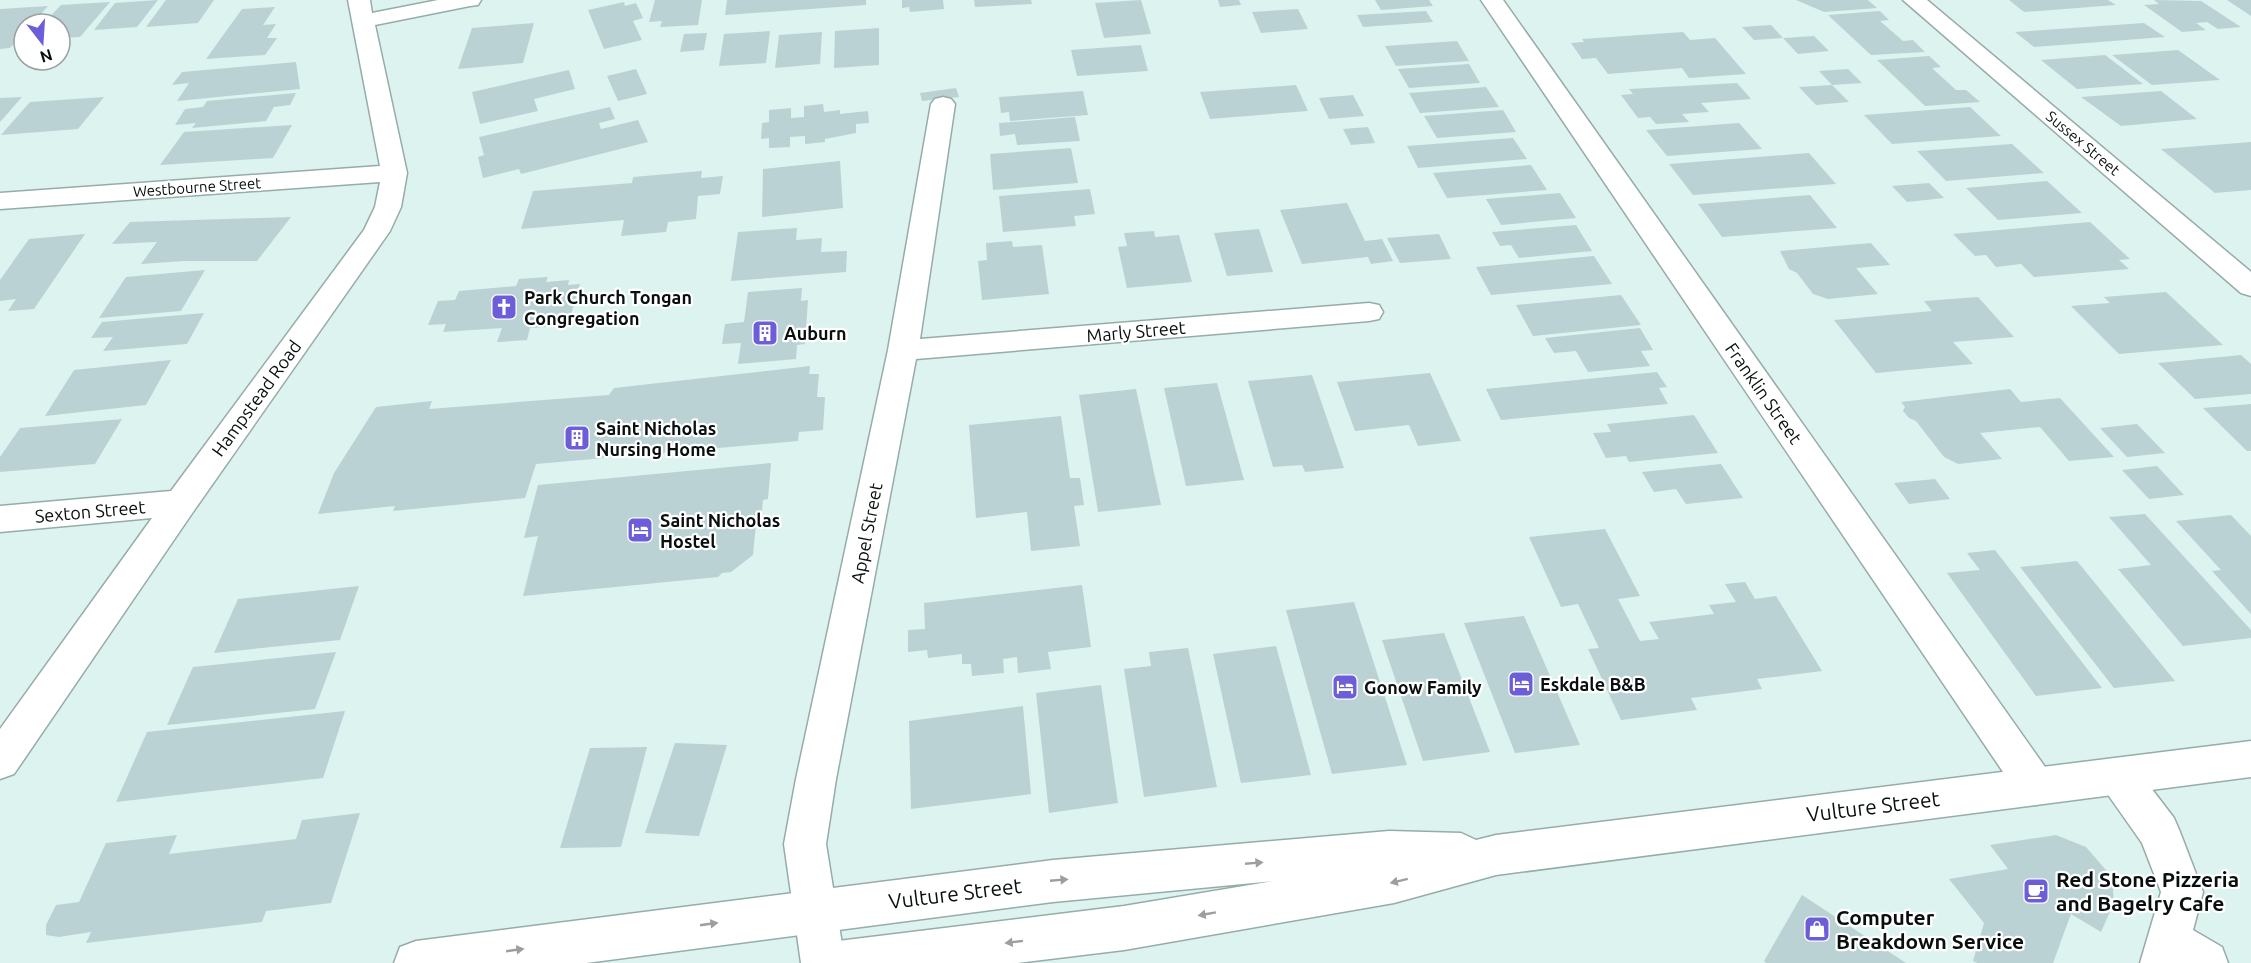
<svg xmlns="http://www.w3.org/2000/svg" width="2251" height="963" viewBox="0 0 2251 963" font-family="Ubuntu,sans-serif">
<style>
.building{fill:#bbd2d5}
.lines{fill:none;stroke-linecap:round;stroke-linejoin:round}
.minor-casing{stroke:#96aca8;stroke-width:3}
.major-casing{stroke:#96aca8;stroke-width:3}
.minor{fill:#fff;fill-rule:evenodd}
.major{fill:#fff;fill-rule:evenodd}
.oneway{fill:#9c9f9f}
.labels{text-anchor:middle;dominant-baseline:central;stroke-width:4.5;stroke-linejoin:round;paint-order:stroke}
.far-street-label{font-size:15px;fill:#080f0e;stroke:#fff}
.poi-label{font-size:18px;font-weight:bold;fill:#080f0e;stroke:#fff;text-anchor:start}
.street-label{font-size:18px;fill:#080f0e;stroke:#fff}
.near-street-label{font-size:21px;fill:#080f0e;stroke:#fff}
.near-poi-label{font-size:21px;font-weight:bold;fill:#080f0e;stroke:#fff;text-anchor:start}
</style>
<rect width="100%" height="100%" fill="#dcf3ef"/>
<g class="building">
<path d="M158 0 137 27 94 30 115 3Z"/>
<path d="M166 0H214L198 23 146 27Z"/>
<path d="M655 0H702L698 25 660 27 662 21 649 22Z"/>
<path d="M727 0H866V5L725 15Z"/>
<path d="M902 0H943L944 9 910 12 909 7 902 8Z"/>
<path d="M974 0H1031L1032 4 975 7Z"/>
<path d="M1141 0 1151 34 1104 38 1095 3Z"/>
<path d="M1218 0H1239L1241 5 1220 7Z"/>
<path d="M1375 0H1429L1433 6 1381 10Z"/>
<path d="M1796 0H1868L1877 8 1824 12Z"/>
<path d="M2009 0H2108L2116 5 2024 12Z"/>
<path d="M2154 0 2201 1 2241 27 2218 29 2207 22 2196 23 2206 30 2182 32 2144 5 2159 4Z"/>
<path d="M2227 0H2251V16Z"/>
<path d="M110 2 80 37 60 38V24H43L61 5Z"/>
<path d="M624 2 625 6 636 3 643 18 633 21 642 40 604 49 588 10Z"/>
<path d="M48 6 32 24H24V33L10 48 0 49V9Z"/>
<path d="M275 7 263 25 276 24 267 38H277L265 55 206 59 242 9Z"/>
<path d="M1298 9 1308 29 1261 33 1252 12Z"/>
<path d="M1426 11 1433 22 1363 27 1357 15Z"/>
<path d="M1880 11 1889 20 1880 21 1903 41 1913 40 1925 52 1871 55 1828 15Z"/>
<path d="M534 23 523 63 458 69 472 28Z"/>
<path d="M2144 23 2165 37 2034 47 2015 32Z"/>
<path d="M1771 25 1783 38 1814 36 1829 51 1798 54 1783 38 1754 40 1742 27Z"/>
<path d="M879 28V65L834 68 835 31Z"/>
<path d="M770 31 766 63 719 66 724 34Z"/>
<path d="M822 32 820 64 775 68 779 35Z"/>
<path d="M1683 32 1690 40 1715 38 1746 74 1689 78 1682 68 1608 74 1596 58 1582 59 1571 43 1584 42 1582 39Z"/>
<path d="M707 33 704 50 680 52 684 34Z"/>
<path d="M1457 41 1469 61 1396 66 1385 46Z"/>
<path d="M1141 45 1148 71 1077 76 1071 50Z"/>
<path d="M2178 50 2220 80 2152 85 2112 55Z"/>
<path d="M2105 55 2143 84 2077 89 2041 60Z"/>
<path d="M1929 56 1941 67 1932 68 1956 90H1966L1980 102 1925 106 1877 60Z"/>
<path d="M296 62 300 89 177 101 189 83 172 85 182 72Z"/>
<path d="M1469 64 1480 83 1409 88 1398 69Z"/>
<path d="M636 69 647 94 618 101 607 76Z"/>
<path d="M1848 69 1862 83 1832 85 1849 102 1816 105 1799 87 1832 85 1819 71Z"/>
<path d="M569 70 575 89 534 99 538 111 480 124 472 92Z"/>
<path d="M1737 83 1751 99 1701 103 1709 112 1682 114 1689 122 1656 124 1650 117 1638 118 1621 95 1633 94 1629 89Z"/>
<path d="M1296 85 1308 111 1210 119 1200 92Z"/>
<path d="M1486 87 1499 107 1420 113 1409 93Z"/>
<path d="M956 88 959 97 922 101 920 93Z"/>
<path d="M1083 91 1088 115 1010 121 1009 112 1001 113 999 97Z"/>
<path d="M2161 91 2197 119 2121 126 2081 97Z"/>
<path d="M296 93 290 105 274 107 266 121 192 128 196 123 175 125 185 109 203 107 207 101Z"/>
<path d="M1353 95 1364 116 1329 119 1319 98Z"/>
<path d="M22 97 0 122V98Z"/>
<path d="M104 97 78 129 1 135 30 102Z"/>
<path d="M823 104 824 112 840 110V114L868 111 869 123 856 124V133L825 139V142L805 144V136L790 137V147L769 148V138L761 139 762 123 769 122V110L791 108V118L804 117V106Z"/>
<path d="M610 107 615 119 599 123 601 129 638 120 648 142 521 174 519 169 483 178 478 157 484 155 479 137Z"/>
<path d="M1970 107 2001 136 1892 144 1864 115Z"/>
<path d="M1503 110 1516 132 1437 138 1424 116Z"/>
<path d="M1075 117 1080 141 1017 145 1015 134 1000 136 999 123Z"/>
<path d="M1739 123 1762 149 1667 156 1646 130Z"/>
<path d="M292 125 273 158 160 165 184 132Z"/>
<path d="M1368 127 1375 143 1351 145 1343 129Z"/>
<path d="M1513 138 1527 159 1418 168 1407 146Z"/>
<path d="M2251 142V190L2215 193 2161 149Z"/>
<path d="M2012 144 2044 173 1946 181 1917 151Z"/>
<path d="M1071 148 1078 183 993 190 990 154Z"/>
<path d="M1809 153 1836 184 1693 195 1669 164Z"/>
<path d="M840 161 843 208 762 217 763 169Z"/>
<path d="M1531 165 1547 190 1447 198 1433 173Z"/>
<path d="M702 171 701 178 723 176 720 194 698 196 696 219 668 222 666 232 621 236 624 220 521 229 533 191 632 183 633 177Z"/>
<path d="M2047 181 2082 213 1998 220 1966 188Z"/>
<path d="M1929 183 1944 198 1907 202 1892 186Z"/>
<path d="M1090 189 1095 214 1074 216 1076 226 1003 232 999 196Z"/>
<path d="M1560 193 1576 218 1501 225 1486 199Z"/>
<path d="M1810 195 1837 228 1722 237 1698 204Z"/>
<path d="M1347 203 1365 241 1382 239 1393 261 1371 264 1368 257 1302 264 1280 210Z"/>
<path d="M291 217 257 261H184L141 264 157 242 112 244 130 222Z"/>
<path d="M2090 222 2130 259 2119 260 2129 269 2034 277 2021 264 1996 267 1986 255 1975 256 1953 234Z"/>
<path d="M1576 225 1592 251 1519 258 1511 245 1500 246 1492 232Z"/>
<path d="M797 228 796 240 822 238 821 252 847 251 846 272 731 281 738 232Z"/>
<path d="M1259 229 1273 272 1227 276 1214 233Z"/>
<path d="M1154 231 1155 237 1179 235 1192 282 1127 288 1118 247 1127 246 1124 233Z"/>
<path d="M85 234 34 309 8 311 16 299 0 301V280L29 239Z"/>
<path d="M1439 234 1451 259 1400 263 1387 238Z"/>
<path d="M1012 241 1013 247 1042 245 1049 294 982 300 978 261 987 260 986 243Z"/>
<path d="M1871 243 1890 265 1856 268 1878 294 1828 299 1813 294 1797 273 1789 269 1780 251Z"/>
<path d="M1594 256 1612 284 1491 295 1476 267Z"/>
<path d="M205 270 181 311 99 318 126 277Z"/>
<path d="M548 277 546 282 569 280 568 285 580 284 569 321H565L564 326 530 328 527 340 497 342 502 328 443 332 446 324 428 325 438 301 455 300 459 291 516 286 519 279Z"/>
<path d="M802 288 801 301 808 300 805 344 797 345 796 359 738 364 741 343 722 344 725 324 744 322 748 292Z"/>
<path d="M2166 292 2223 345 2119 354 2071 306 2110 303 2104 297Z"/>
<path d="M1621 295 1641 325 1533 336 1516 305Z"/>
<path d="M1978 297 2014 337 1953 342 1973 364 1876 373 1834 320 1932 311 1924 301Z"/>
<path d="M204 313 187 344 103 351 113 337 91 338 102 322Z"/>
<path d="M1640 328 1653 350 1641 351 1650 366 1588 372 1576 351 1554 353 1545 338Z"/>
<path d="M2241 355 2251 364V394L2195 399 2158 363Z"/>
<path d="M171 360 146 405 45 416 74 370Z"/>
<path d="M810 366 809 374H819L817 397H825L823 430 799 432 798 441 536 464 525 498 393 511 395 506 318 514 334 473 376 407 432 401 429 409 609 395 614 388Z"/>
<path d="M1657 372 1667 387 1659 388 1668 404 1501 420 1486 389Z"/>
<path d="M1430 373 1461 441 1418 446 1409 425 1355 431 1337 382Z"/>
<path d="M1312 375 1344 468 1305 472 1302 465 1273 467 1248 381Z"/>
<path d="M1217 383 1244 480 1186 486 1164 388Z"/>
<path d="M1136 389 1161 505 1098 512 1079 395Z"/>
<path d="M2010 389 2021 402 2060 398 2114 457 2069 461 2040 427 1980 433 2002 459 1958 464 1944 457 1916 421 1909 418 1903 411 1905 407 1901 402Z"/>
<path d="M2251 404V451H2247L2203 408Z"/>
<path d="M1694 415 1718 453 1629 462 1626 456 1606 458 1593 433 1611 432 1607 424Z"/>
<path d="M1061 416 1070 478H1080L1084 505 1074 506 1080 546 1031 551 1027 512 976 518 969 425Z"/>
<path d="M122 419 95 464 0 472V457L20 428Z"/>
<path d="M2137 424 2165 453 2127 457 2100 428Z"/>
<path d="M771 463 768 499 763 500 761 523 756 524 753 555 731 572 722 573 718 577 523 596 538 536 524 538 538 485Z"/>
<path d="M1721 464 1743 498 1686 504 1676 489 1654 492 1642 472Z"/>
<path d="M2157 466 2184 495 2149 499 2122 470Z"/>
<path d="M1935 479 1950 499 1909 504 1894 483Z"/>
<path d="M2145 514 2251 630V638L2183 646 2118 569 2151 565 2109 517Z"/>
<path d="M2231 515 2251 536V614L2212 571 2221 570 2176 521Z"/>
<path d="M1605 529 1640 596 1618 599 1640 641 1659 639 1649 622 1714 614 1709 605 1736 602 1725 584 1745 582 1755 599 1776 596 1822 671 1757 679 1762 689 1691 698 1697 710 1621 720 1588 649 1599 648 1578 604 1561 607 1529 537Z"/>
<path d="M1995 550 2102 688 2036 696 1947 573 1980 570 1967 553Z"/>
<path d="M2077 561 2175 681 2114 688 2020 567Z"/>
<path d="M1082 585 1091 647 1048 652 1051 669 1018 673 1017 657 1003 659 1004 673 972 676 971 664H962V654L928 658 927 650 908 652V630L925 629 924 603Z"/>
<path d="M359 586 340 640 214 653 238 599Z"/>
<path d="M1354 602 1407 765 1332 774 1286 610Z"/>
<path d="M1524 616 1580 745 1515 753 1464 623Z"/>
<path d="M1444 633 1490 752 1423 761 1382 640Z"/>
<path d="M1276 646 1311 775 1241 783 1213 654Z"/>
<path d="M1188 648 1217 787 1144 797 1124 669 1151 666 1149 652Z"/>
<path d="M336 652 315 709 167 725 193 667Z"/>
<path d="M1101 685 1118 803 1049 813 1036 693Z"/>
<path d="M1023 706 1031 794 911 809 909 721Z"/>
<path d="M345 711 323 778 116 802 147 732Z"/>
<path d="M675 743 727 745 699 836 645 833Z"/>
<path d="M647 747 621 847 560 848 590 748Z"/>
<path d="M360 813 331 903 266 911 262 922 86 943 91 932 59 937 46 935V925L56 905 79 902 106 843 177 835 169 854 296 839 302 820Z"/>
<path d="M2056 835 2086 847 2112 877 2114 903 2101 932 2071 914 2053 963H1977L1973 961 1984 923 1949 879 2008 869 1990 845Z"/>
<path d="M1802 895 1906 963H1766L1764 961Z"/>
</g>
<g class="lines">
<g class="minor-casing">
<g id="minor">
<path d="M348 0H370L372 13 438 0H481L478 5 470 6 375 25 407 173 401 207 390 231 193 512 14 774 0 779V729L152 518 0 532V506L171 491 364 230 375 207 380 182 0 209V193L380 166Z"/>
<path d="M1481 0H1503L2050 774 2056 787 2050 800 2036 805 2022 800Z"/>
<path d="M1903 0H1927L2251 272V296L2241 293Z"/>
<path d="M943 97 951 99 955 104 920 339 1369 303 1379 305 1383 312 1379 319 1369 321 916 359 836 779 826 844 845 963H801L784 844 796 779 888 350 931 104 935 99Z"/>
<path d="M2118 758 2132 763 2174 818 2180 832 2203 892 2193 930 2222 947 2228 963H2140L2161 892 2142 843 2104 789 2098 776 2104 763Z"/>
</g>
</g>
<g class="major-casing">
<path id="major" d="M2251 741V777L1496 875 1394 903 1124 950 1017 963H816L822 947 838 941 1124 906 1274 881 1053 902 586 963H394L400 947 416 941 1053 860 1389 831 1461 833 1476 840 1496 835Z"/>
</g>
<use href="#minor" class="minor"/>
<use href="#major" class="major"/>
</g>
<defs><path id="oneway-solid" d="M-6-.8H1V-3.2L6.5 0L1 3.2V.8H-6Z" transform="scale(1.5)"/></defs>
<g class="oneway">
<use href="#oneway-solid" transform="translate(1254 863) rotate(-5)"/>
<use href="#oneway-solid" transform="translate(1059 880) rotate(-5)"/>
<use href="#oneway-solid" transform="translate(1399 881) rotate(166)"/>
<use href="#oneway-solid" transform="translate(1207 914) rotate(170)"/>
<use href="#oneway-solid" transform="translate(709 924) rotate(-8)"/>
<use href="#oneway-solid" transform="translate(1014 942) rotate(173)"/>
<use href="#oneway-solid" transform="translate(515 950) rotate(-8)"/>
</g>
<defs>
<g id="church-square" transform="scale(1.35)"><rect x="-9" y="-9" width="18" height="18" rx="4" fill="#6c5ed8" stroke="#fff"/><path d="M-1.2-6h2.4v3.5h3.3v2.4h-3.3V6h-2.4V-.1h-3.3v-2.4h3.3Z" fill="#fff"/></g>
<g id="building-square" transform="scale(1.35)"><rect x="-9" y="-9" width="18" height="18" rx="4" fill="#6c5ed8" stroke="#fff"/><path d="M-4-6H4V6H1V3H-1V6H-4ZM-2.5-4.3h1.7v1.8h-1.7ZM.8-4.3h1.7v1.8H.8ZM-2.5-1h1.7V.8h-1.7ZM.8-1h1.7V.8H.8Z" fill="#fff"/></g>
<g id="hotel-square" transform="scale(1.35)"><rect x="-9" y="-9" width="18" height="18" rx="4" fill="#6c5ed8" stroke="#fff"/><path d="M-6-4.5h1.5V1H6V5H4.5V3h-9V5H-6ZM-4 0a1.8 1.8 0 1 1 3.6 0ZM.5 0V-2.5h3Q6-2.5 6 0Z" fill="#fff"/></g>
<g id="cafe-square" transform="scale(1.35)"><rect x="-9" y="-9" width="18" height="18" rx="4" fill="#6c5ed8" stroke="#fff"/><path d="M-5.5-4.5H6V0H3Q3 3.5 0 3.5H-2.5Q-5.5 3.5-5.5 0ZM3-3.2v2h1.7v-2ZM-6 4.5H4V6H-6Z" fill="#fff"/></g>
<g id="shop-square" transform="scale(1.35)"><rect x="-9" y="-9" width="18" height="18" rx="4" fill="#6c5ed8" stroke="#fff"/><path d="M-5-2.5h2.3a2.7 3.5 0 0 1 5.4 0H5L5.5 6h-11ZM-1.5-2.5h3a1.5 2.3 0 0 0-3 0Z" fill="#fff"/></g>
</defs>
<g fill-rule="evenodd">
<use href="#church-square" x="504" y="307"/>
<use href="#building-square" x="765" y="333"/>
<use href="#building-square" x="577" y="438"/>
<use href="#hotel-square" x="640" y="530"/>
<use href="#hotel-square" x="1521" y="684"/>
<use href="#hotel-square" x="1345" y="687"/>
<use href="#cafe-square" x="2036" y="891"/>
<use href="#shop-square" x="1817" y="929"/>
</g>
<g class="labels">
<g class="far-street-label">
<text transform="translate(2083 143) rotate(40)">Sussex Street</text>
<text transform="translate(197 187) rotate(-4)">Westbourne Street</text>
</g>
<g class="poi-label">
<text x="524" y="297">Park Church Tongan<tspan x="524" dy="21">Congregation</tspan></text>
<text x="784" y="333">Auburn</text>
<text x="596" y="428">Saint Nicholas<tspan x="596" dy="21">Nursing Home</tspan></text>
<text x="660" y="520">Saint Nicholas<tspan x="660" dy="21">Hostel</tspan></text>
<text x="1540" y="684">Eskdale B&amp;B</text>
<text x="1364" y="687">Gonow Family</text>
</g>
<g class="street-label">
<text transform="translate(1136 331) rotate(-5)">Marly Street</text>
<text transform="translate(1764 393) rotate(55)">Franklin Street</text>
<text transform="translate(256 398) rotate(-54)">Hampstead Road</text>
<text transform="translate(90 511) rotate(-5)">Sexton Street</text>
<text transform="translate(866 533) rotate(-79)">Appel Street</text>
</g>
<g class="near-street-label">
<text transform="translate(1873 806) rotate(-7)">Vulture Street</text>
<text transform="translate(955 893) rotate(-7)">Vulture Street</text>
</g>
<g class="near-poi-label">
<text x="2056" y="879">Red Stone Pizzeria<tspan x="2056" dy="24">and Bagelry Cafe</tspan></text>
<text x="1836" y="917">Computer<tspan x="1836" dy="24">Breakdown Service</tspan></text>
</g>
</g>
<g transform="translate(42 42) rotate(163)"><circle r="28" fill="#ffffff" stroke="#9c9f9f" stroke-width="1.5"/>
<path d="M0-4.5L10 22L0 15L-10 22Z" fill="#6c5ed8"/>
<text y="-9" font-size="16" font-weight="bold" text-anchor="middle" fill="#080f0e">N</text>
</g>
</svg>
